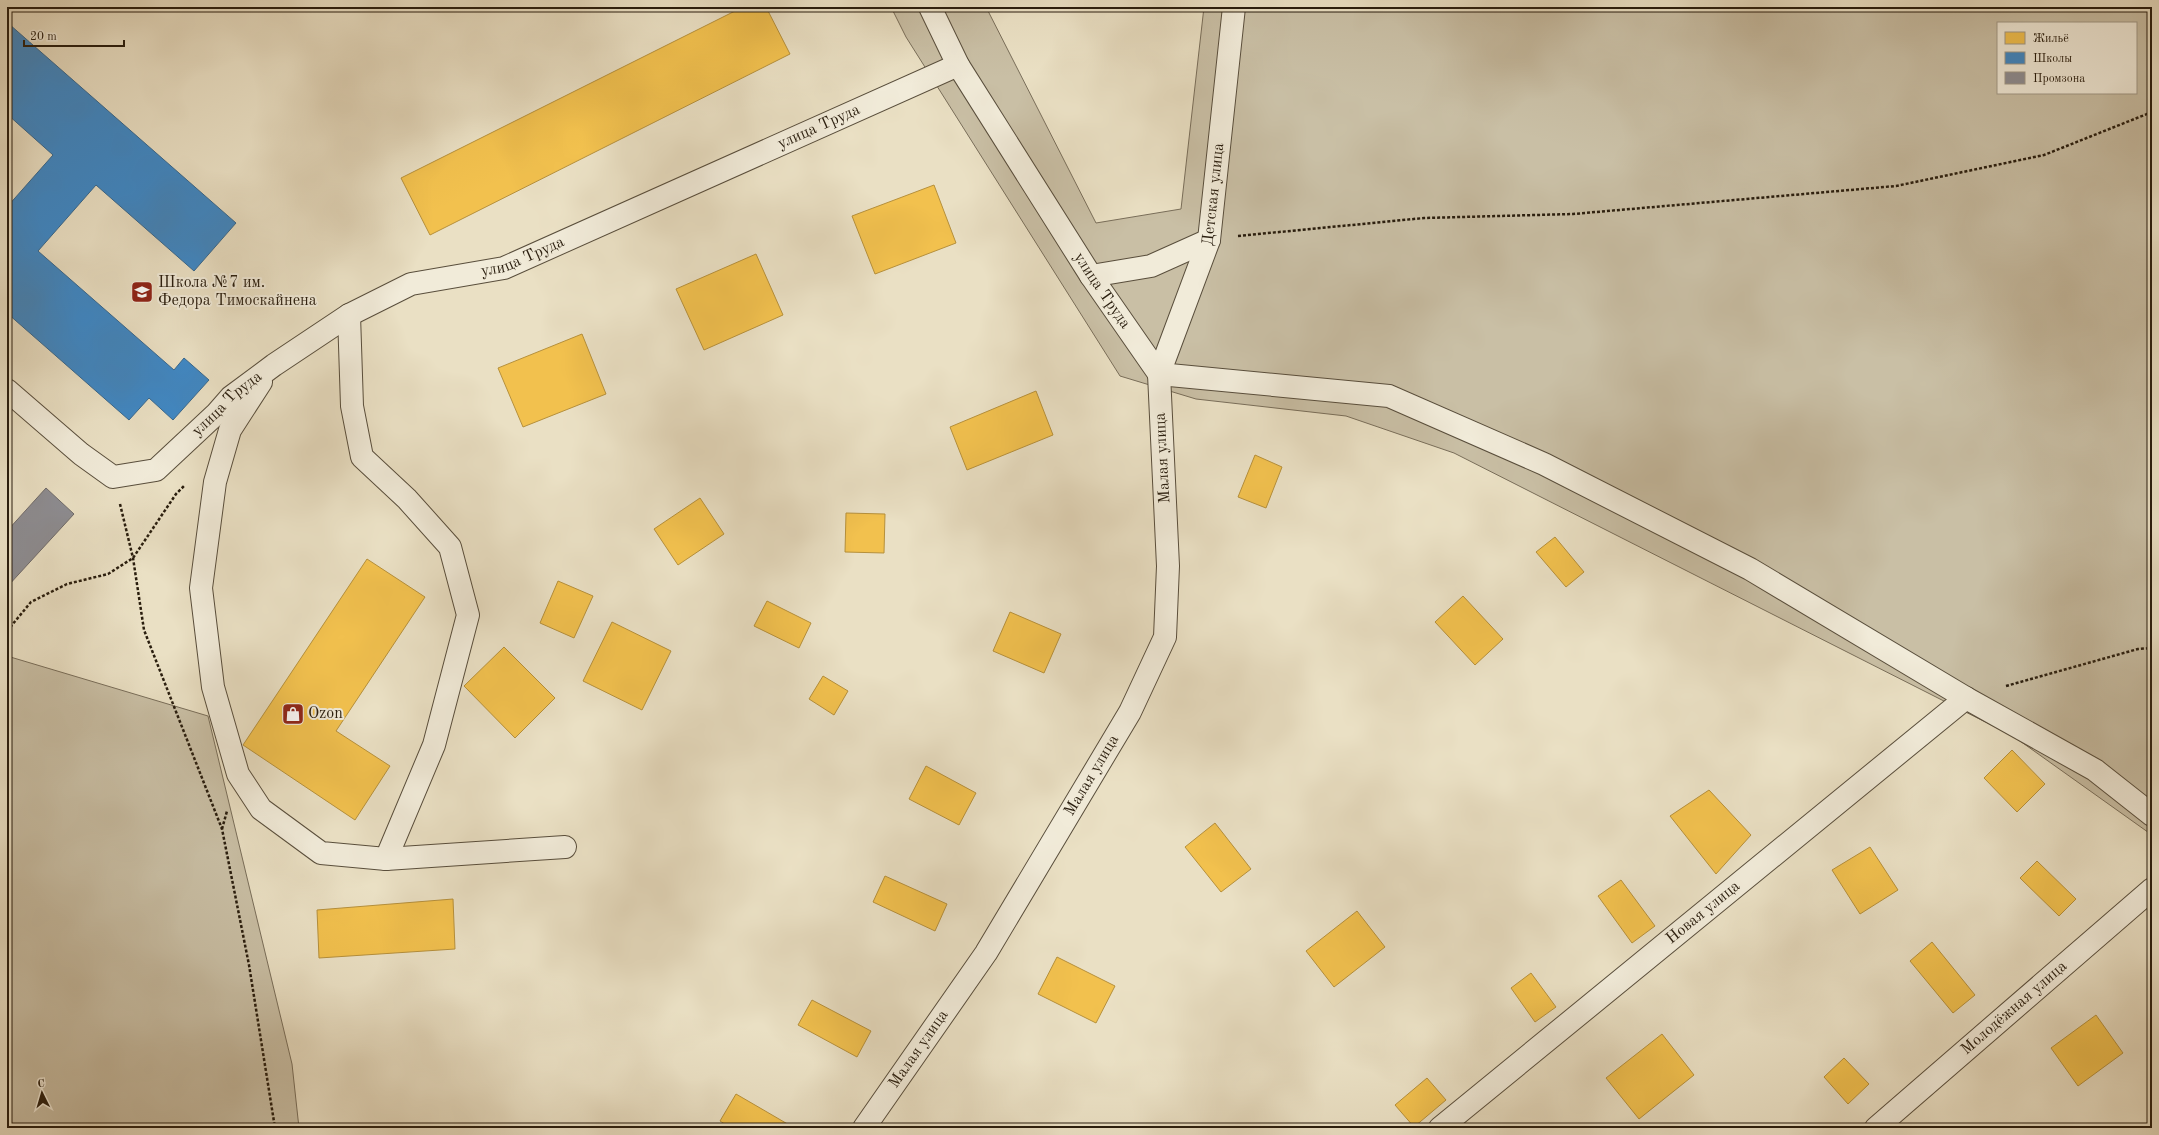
<svg xmlns="http://www.w3.org/2000/svg" width="2159" height="1135" viewBox="0 0 2159 1135" font-family="'Old Standard TT',serif">
<style>
.green{fill:#c9bfa5;stroke:#796e5a;fill-rule:evenodd}
.homes{fill:#f2c14e;stroke:#b6903b}
.schools{fill:#3f88c5;stroke:#38688e}
.industry{fill:#8d8d92;stroke:#6f6b6a}
.lines{fill:none;stroke-linecap:round;stroke-linejoin:round}
.minor-casing{stroke:#594e3c;stroke-width:24}
.path{stroke:#291d0e;stroke-width:2.5;stroke-dasharray:3 2;stroke-linecap:butt}
.minor{stroke:#f1ebd9;stroke-width:22}
.labels{text-anchor:middle;dominant-baseline:central;stroke-width:4;stroke-linejoin:round;paint-order:stroke}
.street-label{font-size:16px;fill:#291d0e;stroke:#f1ebd9}
.poi-label{font-size:16px;fill:#291d0e;stroke:#f1ebd9;text-anchor:start}
</style>
<rect width="100%" height="100%" fill="#eae0c4"/>
<filter id="stains"><feTurbulence type="fractalNoise" baseFrequency=".005" numOctaves="4"/><feColorMatrix values="0 0 0 0 .2 0 0 0 0 .09 0 0 0 0 .02 0 0 0 .5 -.17"/></filter>
<radialGradient id="worn" r=".72"><stop offset=".6" stop-color="#630" stop-opacity="0"/><stop offset="1" stop-color="#630" stop-opacity=".3"/></radialGradient>
<g class="green">
<path d="M891 7H986L1096 223 1181 209 1204 7H2152V835L2013 736 1454 453 1346 416 1196 399 1120 376 906 37ZM1998 23H2136V93H1998Z"/>
<path d="M7 656 208 716 292 1064 299 1128H7Z"/>
</g>
<g class="homes">
<path d="M743 7H766L790 54 430 235 401 178Z"/>
<path d="M934 185 956 243 875 274 852 216Z"/>
<path d="M756 254 783 315 704 350 676 289Z"/>
<path d="M582 334 606 394 523 427 498 368Z"/>
<path d="M1036 391 1053 435 967 470 950 427Z"/>
<path d="M1255 455 1282 467 1266 508 1238 497Z"/>
<path d="M700 498 724 534 678 565 654 529Z"/>
<path d="M846 513 885 514 884 553 845 552Z"/>
<path d="M1555 537 1584 572 1566 587 1536 552Z"/>
<path d="M367 559 425 597 336 731 390 766 355 820 243 745Z"/>
<path d="M558 581 593 596 574 638 540 623Z"/>
<path d="M1463 596 1503 639 1475 665 1435 622Z"/>
<path d="M767 601 811 623 799 648 754 626Z"/>
<path d="M1010 612 1061 634 1044 673 993 651Z"/>
<path d="M612 622 671 651 642 710 583 681Z"/>
<path d="M504 647 555 698 515 738 464 686Z"/>
<path d="M823 676 848 691 834 715 809 699Z"/>
<path d="M2012 750 2045 784 2017 812 1984 778Z"/>
<path d="M926 766 976 793 959 825 909 799Z"/>
<path d="M1709 790 1751 835 1716 874 1670 816Z"/>
<path d="M1215 823 1251 869 1221 892 1185 847Z"/>
<path d="M1870 847 1898 890 1860 914 1832 870Z"/>
<path d="M2037 861 2076 899 2059 916 2020 878Z"/>
<path d="M885 876 947 904 935 931 873 902Z"/>
<path d="M1621 880 1655 926 1632 943 1598 896Z"/>
<path d="M453 899 455 949 319 958 317 910Z"/>
<path d="M1357 911 1385 947 1334 987 1306 951Z"/>
<path d="M1932 942 1975 995 1953 1013 1910 961Z"/>
<path d="M1057 957 1115 986 1096 1023 1038 994Z"/>
<path d="M1531 973 1556 1007 1535 1022 1511 988Z"/>
<path d="M812 1000 871 1031 857 1057 798 1025Z"/>
<path d="M2096 1015 2123 1053 2078 1086 2051 1048Z"/>
<path d="M1662 1034 1694 1075 1639 1119 1606 1078Z"/>
<path d="M1844 1058 1869 1084 1848 1104 1824 1077Z"/>
<path d="M1427 1078 1446 1100 1414 1127 1395 1105Z"/>
<path d="M736 1094 791 1126 790 1128H731L720 1121Z"/>
</g>
<path class="schools" d="M9 24 236 223 194 271 96 185 38 251 174 370 184 358 209 380 173 420 149 398 129 420 7 313V207L53 155 7 114V26Z"/>
<path class="industry" d="M46 488 74 514 7 587V531Z"/>
<g class="lines">
<g class="minor-casing">
<g id="minor">
<path id="s1" d="M930 7 958 65 1091 276 1159 374"/>
<path d="M1091 276 1151 266 1209 240"/>
<path d="M349 315 352 406 362 457 407 499 450 547 468 615 434 745 386 859"/>
<path d="M1159 374 1389 396 1544 464 1750 569 1966 698 2095 770 2152 815"/>
<path d="M261 382 230 430 215 482 201 588 213 687 238 774 261 809 321 853 386 859 565 847"/>
<path id="s2" d="M7 390 81 454 113 477 156 470 217 413 231 397 274 365 349 315 411 284 504 268 958 65"/>
<path id="s3" d="M864 1128 986 953 1130 712 1165 637 1168 566 1159 374 1209 240 1234 7"/>
<path id="s4" d="M1440 1128 1966 698"/>
<path id="s5" d="M1876 1128 2152 889"/>
</g>
</g>
<g class="path">
<path d="M1238 236 1424 218 1573 214 1896 186 2044 155 2152 112"/>
<path d="M120 504 133 558 144 630 222 829 249 965 275 1128"/>
<path d="M7 631 31 602 67 584 108 574 133 558 176 494 185 485"/>
<path d="M2006 686 2138 649 2152 648"/>
<path d="M222 829 227 811"/>
</g>
<use href="#minor" class="minor"/>
</g>
<defs>
<g id="school-square" transform="scale(1.15)"><rect x="-9" y="-9" width="18" height="18" rx="4" fill="#8f2418" stroke="#f1ebd9"/><path d="M0-5L7-2L0 1L-7-2ZM-4 1L0 2.5L4 1V4Q0 6-4 4Z" fill="#fff"/></g>
<g id="shop-square" transform="scale(1.15)"><rect x="-9" y="-9" width="18" height="18" rx="4" fill="#8f2418" stroke="#f1ebd9"/><path d="M-5-2.5h2.3a2.7 3.5 0 0 1 5.4 0H5L5.5 6h-11ZM-1.5-2.5h3a1.5 2.3 0 0 0-3 0Z" fill="#fff"/></g>
</defs>
<g fill-rule="evenodd">
<use href="#school-square" x="142" y="292"/>
<use href="#shop-square" x="293" y="714"/>
</g>
<g class="labels">
<g class="street-label">
<text stroke="none"><textPath href="#s2" startOffset="938">улица Труда</textPath></text>
<text stroke="none"><textPath href="#s3" startOffset="1029">Детская улица</textPath></text>
<text stroke="none"><textPath href="#s2" startOffset="614">улица Труда</textPath></text>
<text stroke="none"><textPath href="#s1" startOffset="332">улица Труда</textPath></text>
<text stroke="none"><textPath href="#s2" startOffset="278">улица Труда</textPath></text>
<text transform="translate(1163 458) rotate(-93)">Малая улица</text>
<text stroke="none"><textPath href="#s3" startOffset="420">Малая улица</textPath></text>
<text stroke="none"><textPath href="#s4" startOffset="340">Новая улица</textPath></text>
<text stroke="none"><textPath href="#s5" startOffset="183">Молодёжная улица</textPath></text>
<text stroke="none"><textPath href="#s3" startOffset="96">Малая улица</textPath></text>
</g>
<g class="poi-label">
<text x="158" y="283">Школа №7 им.<tspan x="158" dy="18">Федора Тимоскайнена</tspan></text>
<text x="308" y="714">Ozon</text>
</g>
</g>
<rect width="2159" height="1135" fill="none" stroke="#eae0c4" stroke-width="24"/>
<rect x="8" y="8" width="2143" height="1119" fill="none" stroke="#291d0e" stroke-width="2"/>
<rect x="12" y="12" width="2135" height="1111" fill="none" stroke="#291d0e"/>
<rect x="1997" y="22" width="140" height="72" fill="#f1ebd9" stroke="#a19988"/>
<rect x="2005" y="32" width="20" height="12" fill="#f2c14e" stroke="#a19988"/>
<text x="2033" y="42" font-size="12" fill="#291d0e">Жильё</text>
<rect x="2005" y="52" width="20" height="12" fill="#3f88c5" stroke="#a19988"/>
<text x="2033" y="62" font-size="12" fill="#291d0e">Школы</text>
<rect x="2005" y="72" width="20" height="12" fill="#8d8d92" stroke="#a19988"/>
<text x="2033" y="82" font-size="12" fill="#291d0e">Промзона</text>
<g transform="translate(42 1093) rotate(355)" stroke="#f1ebd9" stroke-width="3" paint-order="stroke">
<path d="M0-3L7 15L0 10L-7 15Z" fill="#291d0e"/>
<text y="-6" font-size="11" font-weight="bold" text-anchor="middle" fill="#291d0e">С</text>
</g>
<path d="M24 40v6h100v-6" fill="none" stroke="#291d0e" stroke-width="2"/>
<text x="30" y="40" font-size="12" fill="#291d0e" stroke="#f1ebd9" stroke-width="3" paint-order="stroke">20 m</text>
<rect width="100%" height="100%" filter="url(#stains)"/>
<rect width="100%" height="100%" fill="url(#worn)"/>
</svg>
